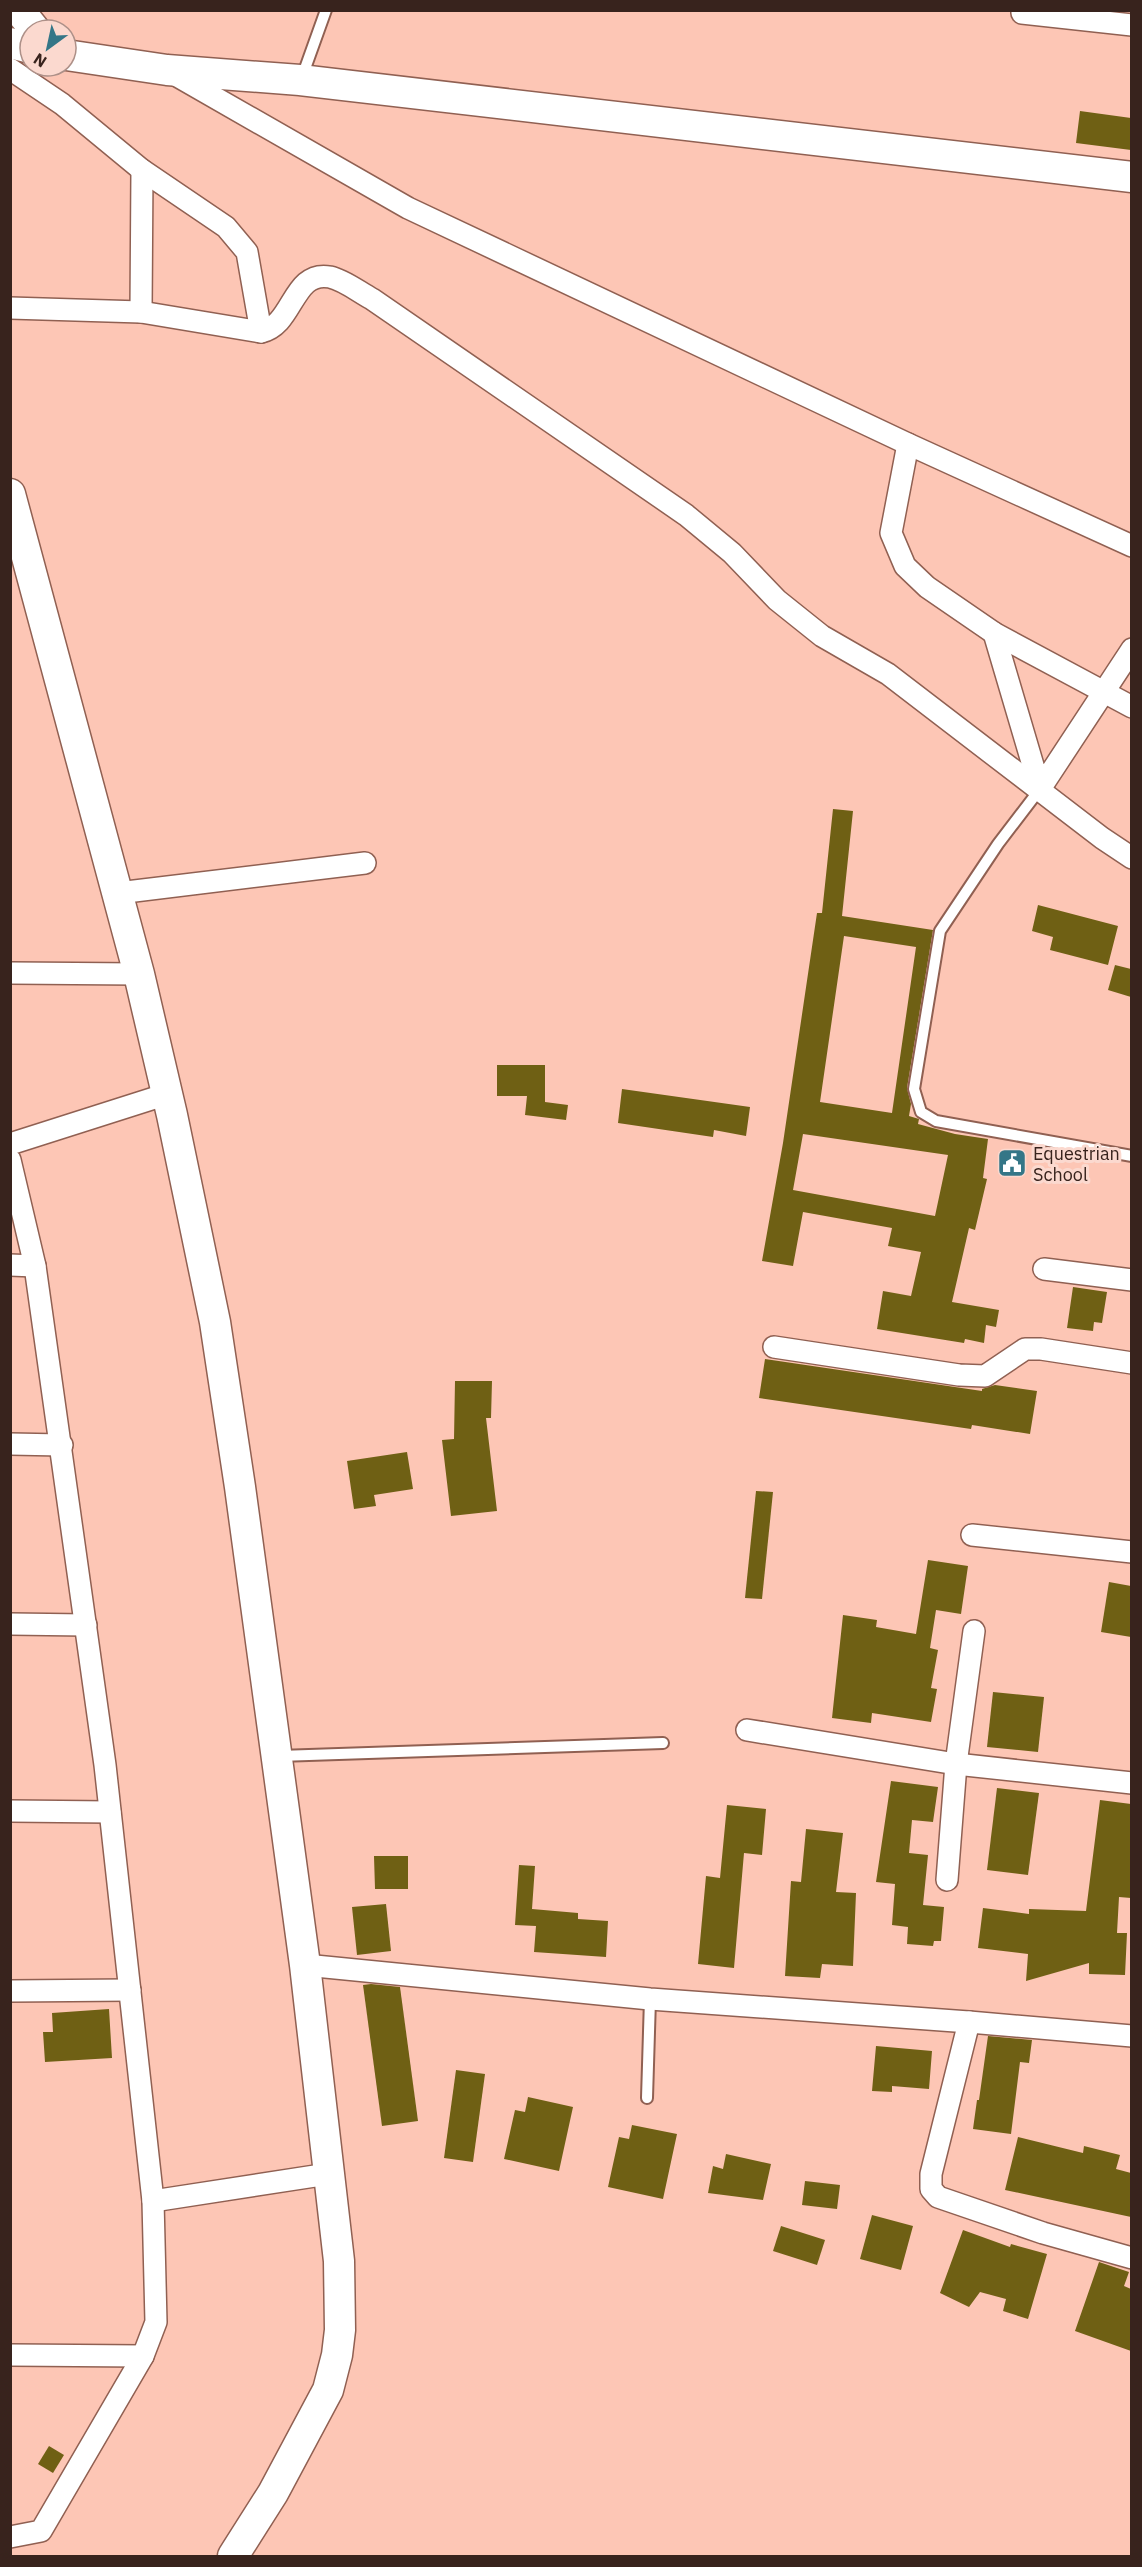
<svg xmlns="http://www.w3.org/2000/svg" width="1142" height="2567" viewBox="0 0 1142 2567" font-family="'IBM Plex Sans',sans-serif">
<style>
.building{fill:#6f6014;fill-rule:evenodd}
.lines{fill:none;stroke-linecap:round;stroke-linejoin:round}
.lane-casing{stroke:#906052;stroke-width:14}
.street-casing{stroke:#906052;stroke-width:24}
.secondary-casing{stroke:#906052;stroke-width:33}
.lane{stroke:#fff;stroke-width:10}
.street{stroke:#fff;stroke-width:21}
.secondary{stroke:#fff;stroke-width:30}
.labels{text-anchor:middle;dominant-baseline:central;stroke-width:6;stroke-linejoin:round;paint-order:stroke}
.poi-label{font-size:18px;fill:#38231d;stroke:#fbd9cf;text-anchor:start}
</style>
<rect width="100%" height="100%" fill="#fdc6b5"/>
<g class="building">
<path d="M1080 111 1131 118V150L1076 143Z"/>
<path d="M833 809 853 811 842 916 933 930 907 1088 911 1104 909 1116 919 1119 918 1124 955 1134 988 1139 983 1178 987 1179 975 1230 969 1228 952 1302 999 1310 996 1327 986 1325 984 1343 965 1339 964 1343 877 1329 883 1291 911 1296 921 1252 888 1246 892 1228 803 1212 793 1266 762 1261 783 1143 817 913H822ZM844 936 916 947 892 1113 820 1102ZM803 1134 948 1155 935 1216 793 1190Z"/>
<path d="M1038 905 1118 926 1108 965 1050 950 1053 937 1032 931Z"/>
<path d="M1115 965 1131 969V997L1108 990Z"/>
<path d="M497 1065H545V1102L568 1105 566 1120 525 1115 527 1096H497Z"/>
<path d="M622 1089 750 1107 746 1136 714 1130 713 1137 618 1123Z"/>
<path d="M1073 1287 1107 1292 1102 1323 1094 1322 1093 1331 1067 1328Z"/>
<path d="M765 1359 982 1391V1389L995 1385 1037 1391 1030 1434 972 1425 971 1429 759 1398Z"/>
<path d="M455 1381H492L491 1418H486L497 1511 451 1516 442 1440 454 1439Z"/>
<path d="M407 1452 413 1489 374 1495 376 1506 354 1509 347 1461Z"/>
<path d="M756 1491 773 1492 762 1599 745 1598Z"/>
<path d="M928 1560 968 1566 961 1614 936 1610 930 1648 938 1650 931 1688 937 1689 931 1722 872 1713 871 1723 832 1718 843 1615 877 1620 876 1627 916 1634Z"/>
<path d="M1109 1582 1131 1586V1637L1101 1632Z"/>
<path d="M993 1692 1044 1697 1038 1752 987 1747Z"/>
<path d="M891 1781 938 1787 933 1822 912 1820 909 1853 928 1855 923 1905 944 1907 941 1941H934L933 1946 907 1944 908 1927 892 1925 895 1884 876 1882Z"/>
<path d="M997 1788 1039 1793 1028 1875 987 1870Z"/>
<path d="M1100 1800 1131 1804V1898L1119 1897 1117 1933H1127L1125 1975 1089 1974V1963L1026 1981 1028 1954 978 1948 983 1908 1029 1914V1909L1086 1911Z"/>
<path d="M727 1805 766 1809 762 1855 744 1853 734 1968 698 1964 706 1876 720 1878Z"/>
<path d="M806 1829 843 1833 836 1892 856 1893 853 1966 822 1964 820 1978 785 1976 791 1881 801 1882Z"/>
<path d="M374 1856H408V1889H375Z"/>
<path d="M519 1865 535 1866 532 1909 578 1913V1919L608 1921 606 1957 534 1952 536 1926 515 1925Z"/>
<path d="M386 1904 391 1951 357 1955 352 1907Z"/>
<path d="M371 1984 400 1987 418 2121 382 2126 363 1985Z"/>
<path d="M109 2009 112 2058 45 2062 43 2032H53L52 2013Z"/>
<path d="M988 2036 1032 2040 1029 2063 1020 2062 1011 2134 973 2129 977 2100H979Z"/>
<path d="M876 2046 932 2051 929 2089 892 2086V2092L872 2091Z"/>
<path d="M456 2070 485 2074 473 2162 444 2158Z"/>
<path d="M528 2097 573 2107 559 2171 504 2159 515 2110 525 2112Z"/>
<path d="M632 2125 677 2134 663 2199 608 2187 619 2137 629 2139Z"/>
<path d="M1018 2137 1083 2153 1084 2146 1120 2155 1116 2169 1131 2173V2217L1005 2190Z"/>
<path d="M726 2154 771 2164 763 2200 708 2193 713 2166 723 2169Z"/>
<path d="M805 2181 840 2185 837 2209 802 2205Z"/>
<path d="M872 2215 913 2226 901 2270 860 2259Z"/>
<path d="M781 2226 825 2240 817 2265 773 2251Z"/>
<path d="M963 2230 1010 2247 1011 2244 1047 2254 1028 2319 1003 2311 1006 2299 980 2292 969 2307 940 2293Z"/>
<path d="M1099 2262 1129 2272 1124 2286 1131 2289V2351L1075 2331Z"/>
<path d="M49 2446 64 2455 53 2473 38 2464Z"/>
</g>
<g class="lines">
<g class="lane-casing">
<g id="lane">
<path d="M302 77 326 10"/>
<path d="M1040 789 998 844 940 931 914 1089 921 1112 936 1121 1132 1156"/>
<path d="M279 1756 663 1743"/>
<path d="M647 2098 650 1999"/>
</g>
</g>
<g class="street-casing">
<g id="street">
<path d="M1022 13 1132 25"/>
<path d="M10 69 62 104 142 170 226 227 247 252 261 332"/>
<path d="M172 73 408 208 908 444 1132 546"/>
<path d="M10 308 141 312 261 332C294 325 292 270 330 277 344 280 359 292 372 299L686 515 732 553 777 600 822 636 888 674 1102 838 1132 858"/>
<path d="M141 312 142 170"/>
<path d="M908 444 891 533 905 566 927 587 994 633 1132 707"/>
<path d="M994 633 1040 789 1132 649"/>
<path d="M118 893 365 863"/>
<path d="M10 973 139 974"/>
<path d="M10 1144 167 1094"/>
<path d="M10 1160 35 1266 105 1765 153 2201 156 2322 143 2356 41 2531 10 2537"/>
<path d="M10 1265 35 1266"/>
<path d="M1044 1269 1132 1280"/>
<path d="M774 1347 959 1375 985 1376 1025 1349H1041L1132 1363"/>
<path d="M10 1444 62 1445"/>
<path d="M972 1535 1132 1552"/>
<path d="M10 1624 86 1625"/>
<path d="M747 1730 956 1764 1132 1783"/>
<path d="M10 1811 110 1812"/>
<path d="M947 1880 956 1764 974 1631"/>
<path d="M305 1965 650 1999 969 2022 1132 2036"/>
<path d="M10 1991 130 1990"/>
<path d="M969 2022 931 2174V2189L938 2197 1043 2233 1132 2258"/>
<path d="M153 2201 328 2174"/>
<path d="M10 2355 143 2356"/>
</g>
</g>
<g class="secondary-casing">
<g id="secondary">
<path d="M19 10 35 30"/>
<path d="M10 43 30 48"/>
<path d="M66 55 167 70 300 80 1132 177"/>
<path d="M10 494 139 974 172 1115 215 1322 240 1487 305 1965 339 2261 340 2330 337 2355 328 2390 273 2493 233 2556"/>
</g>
</g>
<use href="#lane" class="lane"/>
<use href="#street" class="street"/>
<use href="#secondary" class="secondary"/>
</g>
<defs>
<g id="civic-square" transform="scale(1.5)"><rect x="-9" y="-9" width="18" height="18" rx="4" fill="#347687" stroke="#fbd9cf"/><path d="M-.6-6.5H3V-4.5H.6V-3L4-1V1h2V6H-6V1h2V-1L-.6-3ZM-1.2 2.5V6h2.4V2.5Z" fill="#fff"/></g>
</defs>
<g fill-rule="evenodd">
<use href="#civic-square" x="1012" y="1163"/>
</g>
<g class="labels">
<g class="poi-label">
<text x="1033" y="1153">Equestrian<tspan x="1033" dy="21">School</tspan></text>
</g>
</g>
<rect width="1142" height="2567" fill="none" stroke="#38231d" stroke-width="24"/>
<g transform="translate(48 48) rotate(213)"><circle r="28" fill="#fbd9cf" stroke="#ad9088" stroke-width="1.5"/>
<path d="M0-4.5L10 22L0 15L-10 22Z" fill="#347687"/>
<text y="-9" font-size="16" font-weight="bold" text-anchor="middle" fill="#38231d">N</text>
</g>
</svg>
